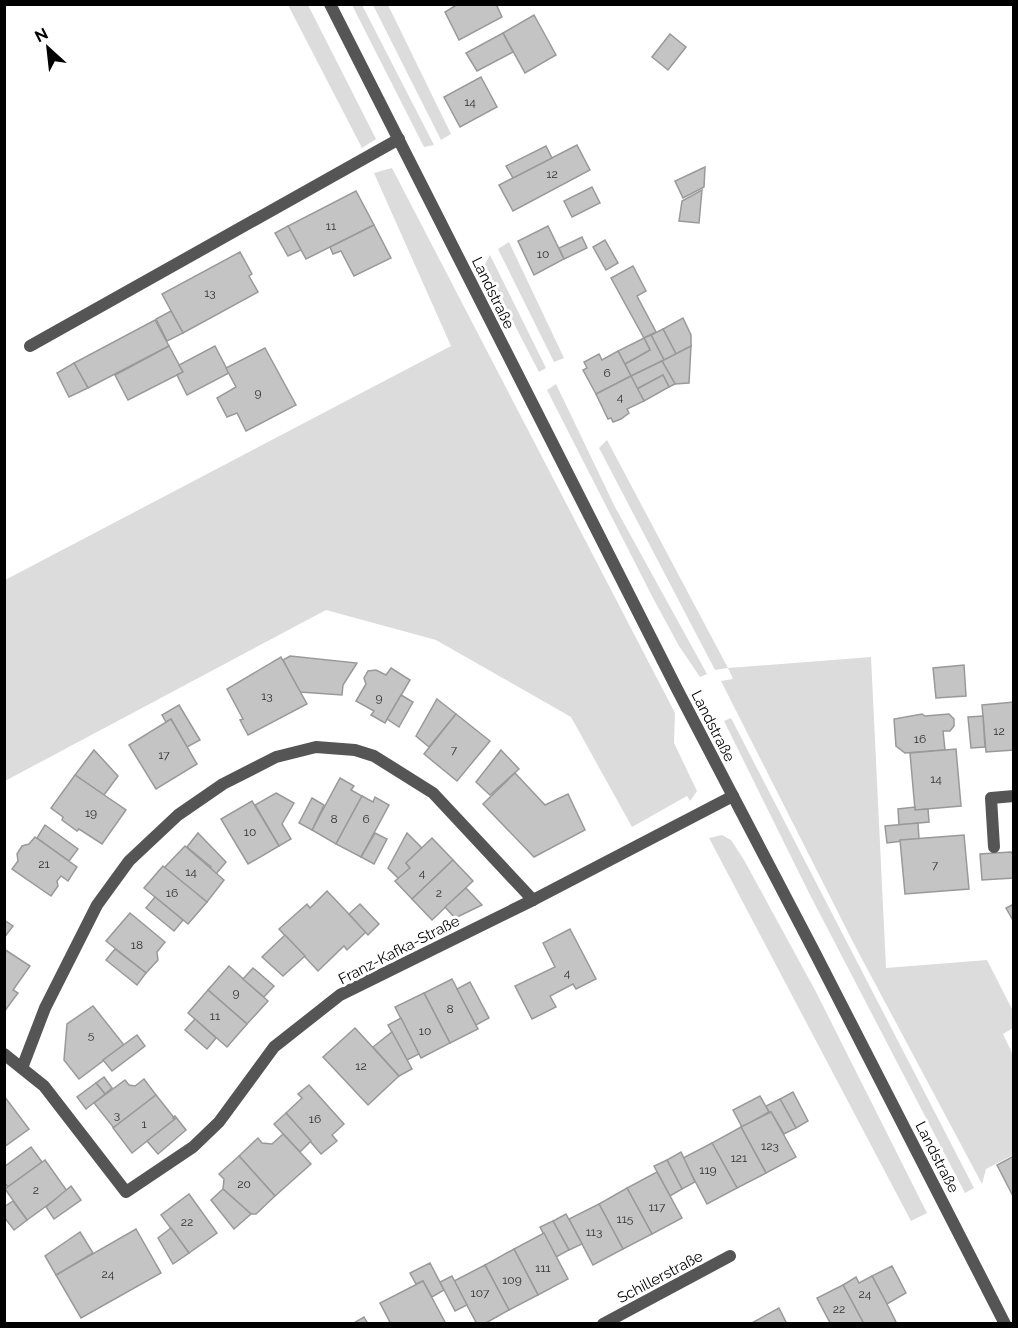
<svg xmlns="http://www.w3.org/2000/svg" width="1018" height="1328" viewBox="0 0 1018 1328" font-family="Raleway,sans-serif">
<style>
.green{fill:#dcdcdc}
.building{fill:#c4c4c4;stroke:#999;stroke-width:1.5}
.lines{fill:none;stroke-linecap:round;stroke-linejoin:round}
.minor{stroke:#555;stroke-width:12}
.tertiary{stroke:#555;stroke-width:12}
.labels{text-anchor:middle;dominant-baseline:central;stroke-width:6;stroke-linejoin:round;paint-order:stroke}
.number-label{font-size:12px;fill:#313131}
.street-label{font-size:15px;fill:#000;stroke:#fff}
</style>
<rect width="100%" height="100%" fill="#fff"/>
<g class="green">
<path d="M288 5H308L376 139 362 148Z"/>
<path d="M352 5H362L434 145 424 147Z"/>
<path d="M373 5H388L451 134 441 140Z"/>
<path d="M392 168 675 713 674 743 697 791 690 801 687 796 632 827 571 717 436 640 326 610 5 781V580L451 346 374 173Z"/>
<path d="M509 242 564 358 554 362 498 249Z"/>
<path d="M490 255 546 368 539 372 484 266Z"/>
<path d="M556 384 615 507 707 674 700 677 679 646 654 600 547 390Z"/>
<path d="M607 440 728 668 871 657 886 968 987 960 1013 1011V1028L1003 1034 1013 1055V1155L986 1169 982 1184 854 944 721 681 733 679 728 668 715 670 599 448Z"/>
<path d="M731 718 974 1188 965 1193 809 893 724 721Z"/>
<path d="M722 835 731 840 744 860 815 990 927 1213 911 1221 709 838Z"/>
</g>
<g class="building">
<path d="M458 4H496L502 17 459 40 445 12Z"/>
<path d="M534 15 556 55 525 73 503 33Z"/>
<path d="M503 33 513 52 477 71 466 53Z"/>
<path d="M670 34 686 47 668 70 652 57Z"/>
<path d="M481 77 497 107 460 127 444 97Z"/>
<path d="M577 145 590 170 513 211 499 185Z"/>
<path d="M546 146 552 158 513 178 506 166Z"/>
<path d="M705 167 704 187 683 198 675 181Z"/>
<path d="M592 187 600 203 572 217 564 201Z"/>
<path d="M702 190 699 223 679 221 682 201Z"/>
<path d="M356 191 374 225 306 259 288 226Z"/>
<path d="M374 225 391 258 354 276 341 251 333 254 330 247Z"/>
<path d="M288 226 301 250 288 256 275 233Z"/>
<path d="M548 226 564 259 534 275 518 241Z"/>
<path d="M582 237 587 248 564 259 559 248Z"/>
<path d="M605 240 618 263 606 270 593 247Z"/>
<path d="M240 252 252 274 249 276 258 292 183 333 162 294Z"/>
<path d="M633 266 646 291 637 296 656 332 644 338 611 278Z"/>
<path d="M171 311 183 333 167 341 156 319Z"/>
<path d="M683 318 691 335V346L676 354 663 329Z"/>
<path d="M155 320 169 346 88 388 74 363Z"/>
<path d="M663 329 676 354 664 360 651 335Z"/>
<path d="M651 335 664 360 631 376 625 364 650 350 644 338Z"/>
<path d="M644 338 650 350 625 364 618 351Z"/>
<path d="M169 346 183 372 128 400 115 375Z"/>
<path d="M215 346 229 373 187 395 177 375 183 372 179 365Z"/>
<path d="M691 346 689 383 675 384 662 361Z"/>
<path d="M265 348 296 405 246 431 237 413 227 417 217 398 236 387 226 368Z"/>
<path d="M618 351 631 376 596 394 583 370 587 368 584 362 599 354 602 360Z"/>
<path d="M662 361 675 384 669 387 663 375 637 389 631 376Z"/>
<path d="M74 363 88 388 69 397 57 373Z"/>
<path d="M663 375 669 387 644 401 637 389Z"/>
<path d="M631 376 644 401 627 409 629 413 621 419 613 422 611 418 608 419 596 394Z"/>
<path d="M290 656 357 663 343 685 342 695 300 692 283 660Z"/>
<path d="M281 657 307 704 248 735 240 720 243 719 227 689Z"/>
<path d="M964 665 966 696 936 698 933 668Z"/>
<path d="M391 668 410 680 385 723 371 715 374 711 356 701 366 684 364 678 368 671 376 670 386 675Z"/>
<path d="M401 695 413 702 399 727 387 719Z"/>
<path d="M437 699 456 714 429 747 416 736Z"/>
<path d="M1014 702V750L986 752 982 705Z"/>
<path d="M179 705 200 740 187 747 171 719 166 722 162 715Z"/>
<path d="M456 714 490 741 457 781 424 754Z"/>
<path d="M922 714 925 716 949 714 954 719V726L950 731H943L945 750 905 753 896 746 894 719Z"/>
<path d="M983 716 985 747 971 748 968 717Z"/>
<path d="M171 719 197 764 156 789 129 745Z"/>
<path d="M956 749 961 806 915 810 910 753Z"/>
<path d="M94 750 118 776 104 795 75 775Z"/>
<path d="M501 750 519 769 490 795 476 782Z"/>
<path d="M515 773 545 805 568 794 585 830 534 857 483 804Z"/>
<path d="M75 775 126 810 102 844 79 829 77 831 62 820 63 817 51 808Z"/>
<path d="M340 778 354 786 351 790 362 796 336 844 312 830Z"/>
<path d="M276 793 294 803 282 824 291 839 279 846 255 805Z"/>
<path d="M362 796 373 802 375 797 389 805 361 857 336 844Z"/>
<path d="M312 798 324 805 312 830 299 823Z"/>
<path d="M252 801 279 846 248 864 221 819Z"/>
<path d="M915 807V810L928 809 929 822 899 825 898 809Z"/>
<path d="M918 823 919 839 887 843 885 826Z"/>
<path d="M45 825 78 849 69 861 37 838Z"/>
<path d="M198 833 226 862 216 874 210 869 211 867 187 847Z"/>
<path d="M375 833 387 839 374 864 361 857Z"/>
<path d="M407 833 422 848 406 863 410 868 399 879 388 868Z"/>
<path d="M964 835 969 889 905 894 900 840Z"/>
<path d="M35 837 77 867 68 881 61 876 57 881 58 886 51 896 12 869 18 861 17 854 22 846 29 844Z"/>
<path d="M432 838 453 860 412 899 395 881 410 868 406 863Z"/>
<path d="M185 846 224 880 207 902 164 868Z"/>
<path d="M1011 852 1014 856V878L982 880 980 854Z"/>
<path d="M453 860 473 881 432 920 412 899Z"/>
<path d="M163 866 207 902 188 924 144 888Z"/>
<path d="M466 888 482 905 455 918 445 907Z"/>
<path d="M327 891 366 932 347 950 344 946 318 971 279 929 307 904 310 908Z"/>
<path d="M155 897 183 920 174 931 146 908Z"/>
<path d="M360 904 379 924 368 935 349 914Z"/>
<path d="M1014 904V922L1006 908Z"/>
<path d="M130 913 165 942 157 952 158 960 146 973 106 941Z"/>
<path d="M4 920 13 926 4 938Z"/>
<path d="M570 929 596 979 576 989 573 984 550 996 556 1007 532 1019 515 986 555 967 543 943Z"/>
<path d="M285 935 305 956 283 976 262 957Z"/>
<path d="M4 949 30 966 13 990 18 993 4 1012Z"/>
<path d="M115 949 146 973 137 985 106 960Z"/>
<path d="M229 966 268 1001 247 1024 208 990Z"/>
<path d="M253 968 274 986 264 997 243 979Z"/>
<path d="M452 979 478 1029 450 1043 424 993Z"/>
<path d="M470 982 489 1018 476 1025 457 989Z"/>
<path d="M208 990 247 1024 227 1047 188 1013Z"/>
<path d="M424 993 450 1043 421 1058 395 1007Z"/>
<path d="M93 1006 124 1045 79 1079 64 1060 67 1024Z"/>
<path d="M401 1018 419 1054 407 1060 388 1025Z"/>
<path d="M195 1019 216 1038 207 1049 185 1030Z"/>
<path d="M355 1028 399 1076 368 1105 323 1057Z"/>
<path d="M392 1032 412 1069 399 1076 373 1047Z"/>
<path d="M137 1035 145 1046 112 1071 103 1060Z"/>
<path d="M104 1077 112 1088 105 1094 96 1083Z"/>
<path d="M144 1079 156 1095 114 1128 94 1103 125 1080 129 1085 135 1086Z"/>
<path d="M96 1083 105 1094 86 1109 77 1097Z"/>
<path d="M309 1085 344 1124 332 1135 337 1141 321 1154 286 1113 302 1098 298 1094Z"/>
<path d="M793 1092 808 1121 796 1128 780 1099Z"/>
<path d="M156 1095 175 1119 132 1153 113 1128Z"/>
<path d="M4 1096 29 1129 4 1147Z"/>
<path d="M760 1096 769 1112 742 1127 733 1110Z"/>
<path d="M780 1099 796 1128 784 1134 771 1112H769L766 1106Z"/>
<path d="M771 1112 796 1157 766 1173 741 1127Z"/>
<path d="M286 1113 311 1141 300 1152 274 1124Z"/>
<path d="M175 1116 186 1130 158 1154 147 1141 175 1119 173 1118Z"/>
<path d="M741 1127 766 1173 737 1188 712 1143Z"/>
<path d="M283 1134 311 1164 275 1196 239 1156 258 1138 262 1143 272 1144Z"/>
<path d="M712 1143 737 1188 707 1204 683 1158Z"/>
<path d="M31 1147 42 1162 8 1187 4 1182V1167Z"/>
<path d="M681 1152 695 1182 682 1189 667 1160Z"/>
<path d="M239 1156 275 1196 256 1214H251L223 1189 224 1179 219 1174Z"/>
<path d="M1014 1156V1198L997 1165Z"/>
<path d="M45 1160 67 1191 27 1220 5 1189Z"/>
<path d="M667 1160 682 1189 670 1196 654 1166Z"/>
<path d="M657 1172 682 1218 652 1234 627 1188Z"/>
<path d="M71 1186 81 1200 54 1219 46 1207Z"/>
<path d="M627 1188 652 1234 623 1249 599 1204Z"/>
<path d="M223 1189 251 1214 234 1229 211 1200Z"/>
<path d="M189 1194 217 1233 189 1253 161 1215Z"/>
<path d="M13 1201 27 1220 14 1230 4 1217V1207Z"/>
<path d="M599 1204 623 1249 593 1265 569 1219Z"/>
<path d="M566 1214 582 1244 569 1250 553 1221Z"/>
<path d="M553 1221 569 1250 556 1257 540 1227Z"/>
<path d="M171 1228 189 1253 173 1264 158 1238Z"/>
<path d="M136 1229 161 1273 81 1318 56 1275Z"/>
<path d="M80 1232 93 1253 56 1275 45 1256Z"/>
<path d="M544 1233 568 1279 538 1295 514 1249Z"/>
<path d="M514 1249 538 1295 509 1310 485 1265Z"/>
<path d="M430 1263 444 1290 432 1297 423 1281 416 1284 410 1273Z"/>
<path d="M485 1265 509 1310 484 1324H477L454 1281Z"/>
<path d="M892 1266 906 1293 887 1304 872 1276Z"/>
<path d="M452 1276 467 1305 455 1311 440 1282Z"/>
<path d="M872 1276 887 1304 897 1324H864L843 1285 856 1277 859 1283Z"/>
<path d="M423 1281 446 1324H391L380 1303Z"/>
<path d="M843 1285 864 1324H831L828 1319 817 1298Z"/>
<path d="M779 1308 787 1324H750Z"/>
<path d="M364 1317 368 1324H352Z"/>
</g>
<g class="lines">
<g class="minor">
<path d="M30 346 399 139"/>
<path d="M994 847 991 798 1014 796"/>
<path d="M4 1054 44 1086 126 1192 193 1147 219 1122 274 1047 340 995 533 900 733 796"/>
<path d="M22 1068 45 1008 97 905 129 861 178 815 223 784 276 757 316 747 355 750 374 756 433 793 533 900"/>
<path d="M603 1324 730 1256"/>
</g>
<path class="tertiary" d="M330 4 677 689 815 953 1005 1324"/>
</g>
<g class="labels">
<g class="number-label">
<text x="470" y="102">14</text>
<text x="552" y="174">12</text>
<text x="331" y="226">11</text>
<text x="543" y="254">10</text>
<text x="210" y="293">13</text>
<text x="607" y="373">6</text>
<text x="258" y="393">9</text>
<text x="620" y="397">4</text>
<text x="267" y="696">13</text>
<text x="379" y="698">9</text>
<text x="999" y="731">12</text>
<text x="920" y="739">16</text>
<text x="454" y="750">7</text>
<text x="164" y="755">17</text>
<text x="936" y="779">14</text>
<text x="91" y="813">19</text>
<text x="334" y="819">8</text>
<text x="366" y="819">6</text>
<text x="250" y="832">10</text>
<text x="44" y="864">21</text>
<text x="935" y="865">7</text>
<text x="191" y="872">14</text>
<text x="422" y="873">4</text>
<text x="172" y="893">16</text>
<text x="439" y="893">2</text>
<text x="137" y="945">18</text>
<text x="567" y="973">4</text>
<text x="236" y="993">9</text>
<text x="450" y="1009">8</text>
<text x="215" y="1016">11</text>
<text x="425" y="1031">10</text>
<text x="91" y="1035">5</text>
<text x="361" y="1066">12</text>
<text x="117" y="1115">3</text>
<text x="315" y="1119">16</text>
<text x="144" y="1124">1</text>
<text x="770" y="1146">123</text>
<text x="739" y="1158">121</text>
<text x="708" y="1170">119</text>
<text x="244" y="1184">20</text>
<text x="36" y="1190">2</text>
<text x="657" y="1207">117</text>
<text x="625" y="1219">115</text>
<text x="187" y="1222">22</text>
<text x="594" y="1232">113</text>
<text x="543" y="1268">111</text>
<text x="108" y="1274">24</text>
<text x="512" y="1280">109</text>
<text x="480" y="1293">107</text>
<text x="865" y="1294">24</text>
<text x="839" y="1309">22</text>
</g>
<g class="street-label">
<text transform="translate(493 293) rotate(64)">Landstraße</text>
<text transform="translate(713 726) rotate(63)">Landstraße</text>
<text transform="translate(399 950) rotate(-27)">Franz-Kafka-Straße</text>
<text transform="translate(937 1157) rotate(63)">Landstraße</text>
<text transform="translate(660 1277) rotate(-28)">Schillerstraße</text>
</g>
</g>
<rect width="1018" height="1328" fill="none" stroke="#000000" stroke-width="12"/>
<g transform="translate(48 48) rotate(333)" stroke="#ffffff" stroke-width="4.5" paint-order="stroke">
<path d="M0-4.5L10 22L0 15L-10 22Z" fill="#000000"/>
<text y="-9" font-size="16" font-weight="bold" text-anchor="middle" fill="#000000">N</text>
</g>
</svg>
